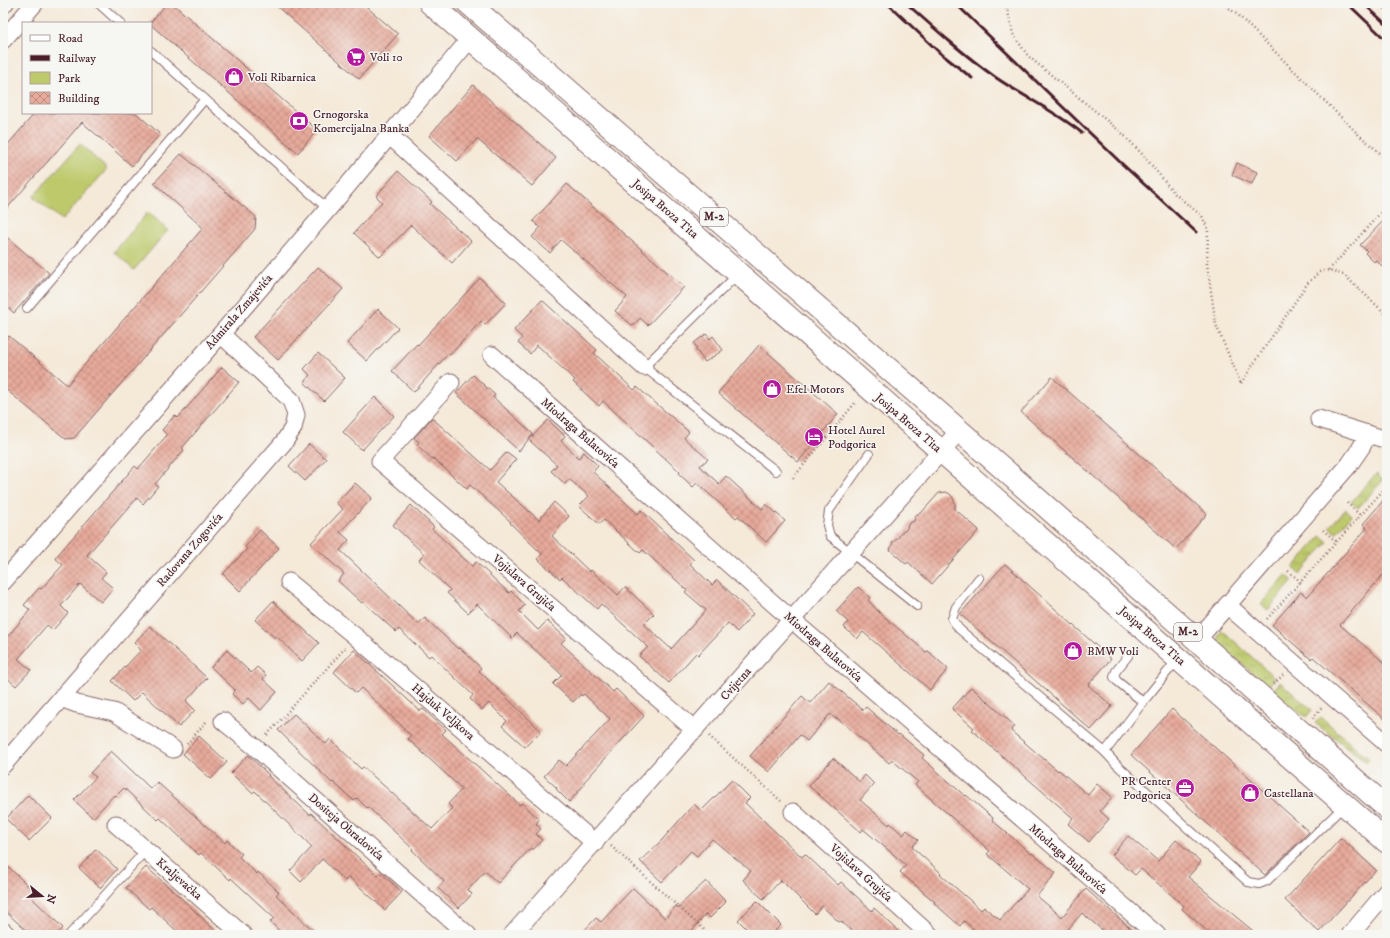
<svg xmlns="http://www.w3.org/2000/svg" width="1390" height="938" viewBox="0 0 1390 938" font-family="'IM FELL DW Pica',serif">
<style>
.grass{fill:url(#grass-tufts);stroke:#84744a}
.park{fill:#bdc96a;stroke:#84744a}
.building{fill:url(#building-cross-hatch)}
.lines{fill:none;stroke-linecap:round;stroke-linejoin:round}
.lane-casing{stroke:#866668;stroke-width:10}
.street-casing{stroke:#866668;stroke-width:19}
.primary-casing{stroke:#866668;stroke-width:24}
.path{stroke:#866668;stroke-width:2.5;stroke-dasharray:1 3;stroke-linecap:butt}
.lane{stroke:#fff;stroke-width:8}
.street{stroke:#fff;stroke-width:17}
.primary{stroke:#fff;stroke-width:22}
.rail{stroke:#4a1f2b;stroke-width:3}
.labels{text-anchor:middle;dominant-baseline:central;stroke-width:3;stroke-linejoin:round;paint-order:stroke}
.shield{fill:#f6f6f2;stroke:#7e6067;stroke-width:1}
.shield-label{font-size:11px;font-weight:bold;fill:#4a1f2b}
.poi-label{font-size:12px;fill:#4a1f2b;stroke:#f6f6f2;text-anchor:start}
.street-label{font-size:12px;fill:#4a1f2b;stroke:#f6f6f2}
</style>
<defs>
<pattern id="grass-tufts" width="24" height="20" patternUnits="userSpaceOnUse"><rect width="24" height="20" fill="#bdc96a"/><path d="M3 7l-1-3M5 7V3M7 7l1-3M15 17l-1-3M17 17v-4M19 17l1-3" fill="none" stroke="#a4ac5c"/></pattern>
<pattern id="building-cross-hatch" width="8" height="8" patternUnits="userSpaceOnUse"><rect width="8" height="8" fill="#e7aa9b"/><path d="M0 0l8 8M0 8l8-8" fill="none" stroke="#bd8a7f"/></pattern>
</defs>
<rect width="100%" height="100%" fill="#f6f6f2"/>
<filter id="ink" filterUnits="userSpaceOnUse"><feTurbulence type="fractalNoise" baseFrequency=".025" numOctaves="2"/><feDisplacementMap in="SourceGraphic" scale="8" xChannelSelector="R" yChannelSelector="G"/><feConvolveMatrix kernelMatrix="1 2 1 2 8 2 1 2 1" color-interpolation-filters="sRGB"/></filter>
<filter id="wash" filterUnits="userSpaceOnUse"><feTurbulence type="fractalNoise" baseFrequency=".012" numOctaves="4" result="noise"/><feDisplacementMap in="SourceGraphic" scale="16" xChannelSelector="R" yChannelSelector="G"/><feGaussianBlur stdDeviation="0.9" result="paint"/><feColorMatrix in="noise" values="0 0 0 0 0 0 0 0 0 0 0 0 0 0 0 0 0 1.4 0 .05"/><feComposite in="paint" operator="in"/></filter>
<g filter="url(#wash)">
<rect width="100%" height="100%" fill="#f5e9d8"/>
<g class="grass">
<path d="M1376 474 1383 480 1358 508 1351 502Z"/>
<path d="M1346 509 1352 515 1336 533 1329 527Z"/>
<path d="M1321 536 1328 542 1300 574 1293 568Z"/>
<path d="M1286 575 1293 581 1268 610 1261 604Z"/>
<path d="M1222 630 1275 678 1268 687 1219 644 1218 637Z"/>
<path d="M1280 682 1312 710 1306 717 1272 691Z"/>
<path d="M1321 717 1369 759 1367 762 1315 723Z"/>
</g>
<g class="park">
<path d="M80 144 107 169 62 220 33 197Z"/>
<path d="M148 212 168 230 134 270 114 252Z"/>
</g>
<g id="blocks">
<g class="building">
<path d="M167 3H172L317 130 298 153 151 25V23H150Z"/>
<path d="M273 3H362L398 34 359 79Z"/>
<path d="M473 85 556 158 532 186 477 139 457 161 429 136Z"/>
<path d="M35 113H136L160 134 132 166 82 122 3 213V150Z"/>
<path d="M181 154 256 217 255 229 74 438 66 439 3 387V343L9 336 67 385 203 228 154 183Z"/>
<path d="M1237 163 1257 172 1252 184 1232 175Z"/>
<path d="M398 171 432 202 430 204 471 241 452 263 411 225 380 257 354 233 382 202 376 196Z"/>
<path d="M567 184 684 287 648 325 640 318 633 326 615 311 627 297 561 240 550 253 532 237 540 228 533 221Z"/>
<path d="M1387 217V271L1376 260 1374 262 1365 253 1367 251 1360 245Z"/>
<path d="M3 234 49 273 14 313 3 303Z"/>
<path d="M318 267 343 289 278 360 253 337Z"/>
<path d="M480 278 506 303 485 325 481 321 450 355 448 354 414 392 392 371 417 344 418 345Z"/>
<path d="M542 300 597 350 594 353 634 390 637 387 689 432 684 438 708 459 700 466 719 484 726 476 762 509 766 504 785 521 766 542 738 516 736 518 697 483 693 487 679 474 680 472 603 401 599 406 573 382 575 380 537 345 530 354 518 343 522 338 514 330Z"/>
<path d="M378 309 398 328 367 361 347 343Z"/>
<path d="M706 334 710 339 713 336 723 350 705 362 695 349 697 348 694 343Z"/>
<path d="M759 345 838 414 798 462 718 393Z"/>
<path d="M318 353 345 378 324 401 304 382 310 375 304 369Z"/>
<path d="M222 367 239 382 182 448 184 450 155 484 158 486 143 504 137 498 87 555 106 572 101 578 113 588 101 602 80 584 61 606 68 613 53 630 47 625 18 659 31 670 16 686 3 674V642L30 610 24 605 39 588 41 589 63 565 55 558 135 466 138 469 167 435 162 430 175 415 178 418Z"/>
<path d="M473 375 495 395 493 397 533 434 519 451 456 393Z"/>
<path d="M1052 377 1207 514 1176 549 1021 412Z"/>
<path d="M375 397 394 416 362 450 343 432Z"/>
<path d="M432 418 490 470 507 452 516 459 496 482 539 520 554 502 569 516 552 536 590 572 591 570 618 595 625 587 654 614 644 624 671 649 706 610 685 592 687 590 643 550 640 553 604 520 599 524 579 506 589 496 569 479 565 484 551 471 557 465 529 440 548 420 565 436 561 441 579 458 584 452 598 466 593 472 638 514 641 510 694 560 690 564 712 585 717 580 753 614 737 632 728 623 698 655 696 653 669 683 639 656 648 647 601 604 597 609 562 577 560 579 538 559 542 554 510 523 511 522 470 485 467 489 433 458 432 459 417 445 419 442 414 438Z"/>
<path d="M309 444 326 459 305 481 289 466Z"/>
<path d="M355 483 372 498 340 532 349 540 340 550 418 624 425 618 458 649 459 647 481 668 479 671 541 731 525 747 502 726 507 721 489 703 482 710 470 699 473 695 431 655 429 657 399 629 396 632 363 602 362 603 338 581 344 574 311 543 343 509 336 503Z"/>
<path d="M946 492 950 494 953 498 955 503V509L979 530 932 584 908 562 906 564 890 550 893 542 898 538 901 533 906 530 909 523 914 521 916 515 922 512 939 493Z"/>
<path d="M1387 496V570L1340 625 1387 665V721L1313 657 1311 659 1272 625 1301 592 1307 597 1367 528 1363 524Z"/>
<path d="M411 505 434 527 432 529 472 566 476 562 509 593 511 591 525 605 519 611 538 630 547 621 566 638 561 643 613 692 616 689 644 716 583 783 585 784 569 802 556 789 557 788 544 776 559 760 566 766 610 719 584 694 582 696 581 694 573 702 553 684 562 675 517 633 512 638 477 604 468 613 447 593 450 590 419 560 424 554 393 525Z"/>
<path d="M260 530 279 548 240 591 223 574 247 549 245 547Z"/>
<path d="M1005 564 1111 659 1088 685 1112 706 1091 730 960 614Z"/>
<path d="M858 587 870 598 868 600 880 613 926 652 928 651 948 669 930 690 863 632 857 639 844 627 848 622 836 611Z"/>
<path d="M273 601 319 643 302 661 276 636 275 638 255 620Z"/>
<path d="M150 626 207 678 186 701 195 710 179 727 142 692 133 701 112 681 141 650 134 643Z"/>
<path d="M227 650 251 673 257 667 266 675 263 679 277 692 261 710 249 698 243 704 232 694 235 690 211 667Z"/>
<path d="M354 650 420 711 423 709 446 730 442 734 520 805 522 803 539 819 536 824 541 829 536 834 542 840 533 850 531 848 498 883 485 871 468 890 472 894 459 908 438 888 444 881 412 850 413 849 368 807 367 808 357 798 354 801 333 782 332 783 278 730 294 714 326 744 330 739 361 769 363 767 432 829 452 808 448 804 462 789 408 739 411 735 403 729 404 728 361 688 356 693 334 672Z"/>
<path d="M829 681 863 710 866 707 898 735 899 734 924 755 922 758 965 796 966 795 993 818 992 820 1031 854 1032 853 1056 873 1037 896 1062 917 1086 889 1138 935H1108L1082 913 1063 935H980L964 921 960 926 934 903 935 902 900 872 906 865 863 829 861 832 809 786 833 758 860 782 865 775 874 784 860 800 889 825 890 823 903 835 907 830 918 840 912 847 941 873 940 874 981 910 984 907 1000 920 1028 889 987 854 990 851 915 785 918 782 892 760 889 763 837 718 836 719 830 714 807 741 800 735 769 772 750 756 802 696 810 703Z"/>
<path d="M971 687 1015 726 1011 731 1058 771 1059 770 1088 795 1097 784 1112 797 1100 811 1109 819 1089 842 1068 824 1073 818 972 730 974 728 952 709Z"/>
<path d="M1172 709 1309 832 1265 875 1131 755Z"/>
<path d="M199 736 227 762 211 779 183 754Z"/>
<path d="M111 751 151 789 157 782 225 843 227 840 242 854 239 857 257 874 258 872 279 892 276 895 318 935H284L270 922 274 918 231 878 230 880 201 853 199 855 160 818 158 820 124 788 116 796 114 795 93 818 74 800 96 777 90 773Z"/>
<path d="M248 755 269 775 268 776 310 815 311 813 378 876 381 873 402 892 385 910 349 877 345 881 322 859 301 882 290 871 312 847 255 791 252 793 231 773Z"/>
<path d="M732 780 750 798 745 803 802 857 805 854 838 885 841 882 872 911 874 908 903 935H856L841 921 839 922 822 906 815 914 781 880 763 899 743 880 751 871 712 839 697 856 691 851 662 882 640 861 661 841 694 804 701 811Z"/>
<path d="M28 795 52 818 29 841 6 819Z"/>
<path d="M1128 836 1158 861 1176 840 1201 862 1188 877 1258 935H1212L1182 909 1184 906 1141 869 1135 875 1112 855Z"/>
<path d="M1341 838 1376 870 1319 932 1285 900Z"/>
<path d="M96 849 117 869 100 888 79 868Z"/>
<path d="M3 862 36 893 32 898 63 928 57 935H31L3 909Z"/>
<path d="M146 867 178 895 220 935H181L151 907 149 909 126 888Z"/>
<path d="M706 881 726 902 710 918 706 914 688 935H580L596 918 601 922 633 888 665 918 676 906 677 908Z"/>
<path d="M757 901 781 925 771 935H753L738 920Z"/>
</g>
</g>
</g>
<g filter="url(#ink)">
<use href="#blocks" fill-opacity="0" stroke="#866668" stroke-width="1"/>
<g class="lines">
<g class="lane-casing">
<g id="lane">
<path d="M98 3 120 23"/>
<path d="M151 51 328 209"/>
<path d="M738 274 644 367 776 471"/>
<path d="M27 308 205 99"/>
<path d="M869 454 829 511 827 525 830 536 917 606"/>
<path d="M979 578 956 607 952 619 959 629 1105 752 1117 765 1248 882 1259 884 1267 881 1345 805"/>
<path d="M1128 656 1116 671 1114 677 1117 681 1143 702"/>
<path d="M1105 752 1143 702 1177 660"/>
<path d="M69 935 146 850"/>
</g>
</g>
<g class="street-casing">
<g id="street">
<path d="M3 5 5 3"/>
<path d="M3 40 35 3"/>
<path d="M389 135 644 367"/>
<path d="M492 355 792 620 1157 935"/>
<path d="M451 382 380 461 695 730"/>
<path d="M1319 419 1387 440"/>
<path d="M3 582 221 334 328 209 470 39"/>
<path d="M289 582 356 637 595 843"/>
<path d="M1227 605 1387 744"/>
<path d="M1197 640 1349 465 1362 446 1368 434"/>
<path d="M61 698 77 704 114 712 173 749"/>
<path d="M223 721 255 747 468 935"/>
<path d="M3 765 284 442 293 428 296 415 291 400 221 334"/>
<path d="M793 812 930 935"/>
<path d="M116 824 243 935"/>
<path d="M3 931 7 935"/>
<path d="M512 935 959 431"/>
<path d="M1350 935 1387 891"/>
</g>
</g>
<g class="primary-casing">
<g id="primary">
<path d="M430 3 1387 842"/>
<path d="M468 3 999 465 1387 808"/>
</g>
</g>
<g class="path">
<path d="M1006 3 1013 34 1028 56 1122 133 1144 156 1175 194 1202 216 1208 229 1207 264 1216 325 1241 384"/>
<path d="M1223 3 1242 19 1359 135 1387 159"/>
<path d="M1329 270 1384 209 1387 211"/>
<path d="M1241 383 1307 284 1319 272 1329 270 1344 275 1387 315"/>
<path d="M793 478 855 403"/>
<path d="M1347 503 1360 515"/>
<path d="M1323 530 1337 542"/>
<path d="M1288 571 1301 582"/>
<path d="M1387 589 1385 591 1387 593"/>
<path d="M1267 619 1387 486"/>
<path d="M1274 684 1283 675"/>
<path d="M1313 718 1321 708"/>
<path d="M267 735 345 648"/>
<path d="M709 736 781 801"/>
<path d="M187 744 206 722"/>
<path d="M611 846 710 935"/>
</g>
<use href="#lane" class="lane"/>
<use href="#street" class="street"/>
<use href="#primary" class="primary"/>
<g class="rail">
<path d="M887 3 940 53 972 78"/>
<path d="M906 3C935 29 964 55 995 77 1024 97 1055 111 1082 133"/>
<path d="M955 3 1120 162 1196 232"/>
<path d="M1347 3 1387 41"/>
<path d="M1363 3 1387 25"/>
<path d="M1380 3 1387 9"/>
</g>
</g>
</g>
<defs>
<g id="supermarket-disc" transform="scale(1)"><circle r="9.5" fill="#b5179e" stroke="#f6f6f2"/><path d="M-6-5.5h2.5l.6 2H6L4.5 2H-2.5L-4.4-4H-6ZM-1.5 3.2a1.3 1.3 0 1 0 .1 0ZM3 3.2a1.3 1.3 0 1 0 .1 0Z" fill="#fff"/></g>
<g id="shop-disc" transform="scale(1)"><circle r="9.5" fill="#b5179e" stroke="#f6f6f2"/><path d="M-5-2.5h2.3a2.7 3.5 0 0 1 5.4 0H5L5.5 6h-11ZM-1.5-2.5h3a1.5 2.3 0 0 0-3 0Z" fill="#fff"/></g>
<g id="bank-disc" transform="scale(1)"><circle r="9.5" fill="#b5179e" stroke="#f6f6f2"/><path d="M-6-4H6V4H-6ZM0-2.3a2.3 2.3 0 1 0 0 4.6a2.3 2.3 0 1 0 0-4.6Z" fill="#fff"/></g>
<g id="hotel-disc" transform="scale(1)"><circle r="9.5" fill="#b5179e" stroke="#f6f6f2"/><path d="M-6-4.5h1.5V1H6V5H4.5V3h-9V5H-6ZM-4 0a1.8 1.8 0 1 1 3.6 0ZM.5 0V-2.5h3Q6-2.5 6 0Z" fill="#fff"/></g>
<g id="office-disc" transform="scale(1)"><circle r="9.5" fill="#b5179e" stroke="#f6f6f2"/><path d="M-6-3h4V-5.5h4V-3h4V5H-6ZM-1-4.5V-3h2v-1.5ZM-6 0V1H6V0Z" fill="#fff"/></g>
</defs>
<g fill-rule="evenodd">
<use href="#supermarket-disc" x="356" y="57"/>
<use href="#shop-disc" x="234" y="77"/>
<use href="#bank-disc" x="299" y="121"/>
<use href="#shop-disc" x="772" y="389"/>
<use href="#hotel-disc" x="814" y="437"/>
<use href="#shop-disc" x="1073" y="651"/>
<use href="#office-disc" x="1185" y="788"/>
<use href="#shop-disc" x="1250" y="793"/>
</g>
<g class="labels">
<g class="shield">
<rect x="700" y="208" width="28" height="18" rx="3"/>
<rect x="1174" y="623" width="28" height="18" rx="3"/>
</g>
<g class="shield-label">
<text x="714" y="217">M-2</text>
<text x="1188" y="632">M-2</text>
</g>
<g class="poi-label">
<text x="370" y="57">Voli 10</text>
<text x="248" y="77">Voli Ribarnica</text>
<text x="313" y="114">Crnogorska<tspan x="313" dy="14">Komercijalna Banka</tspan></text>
<text x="786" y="389">Efel Motors</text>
<text x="828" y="430">Hotel Aurel<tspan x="828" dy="14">Podgorica</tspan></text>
<text x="1087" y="651">BMW Voli</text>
<text x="1171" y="781" text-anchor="end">PR Center<tspan x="1171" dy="14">Podgorica</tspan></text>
<text x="1264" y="793">Castellana</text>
</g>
<g class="street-label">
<text transform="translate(665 209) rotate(41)">Josipa Broza Tita</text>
<text transform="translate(239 312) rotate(-49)">Admirala Zmajevića</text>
<text transform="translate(908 423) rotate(41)">Josipa Broza Tita</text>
<text transform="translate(580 433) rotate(41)">Miodraga Bulatovića</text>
<text transform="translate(190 550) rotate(-49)">Radovana Zogovića</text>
<text transform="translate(524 583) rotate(41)">Vojislava Grujića</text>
<text transform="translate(1152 636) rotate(41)">Josipa Broza Tita</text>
<text transform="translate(823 647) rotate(41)">Miodraga Bulatovića</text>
<text transform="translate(736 684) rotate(-48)">Cvijetna</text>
<text transform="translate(443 712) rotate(41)">Hajduk Veljkova</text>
<text transform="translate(346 827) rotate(41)">Dositeja Obradovića</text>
<text transform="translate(1068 859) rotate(41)">Miodraga Bulatovića</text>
<text transform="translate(861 873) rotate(42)">Vojislava Grujića</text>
<text transform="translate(179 879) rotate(41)">Kraljevačka</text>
</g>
</g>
<rect width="1390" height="938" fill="none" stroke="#f6f6f2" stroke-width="16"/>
<rect x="22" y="22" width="130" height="92" fill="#f6f6f2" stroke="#b1a0a2"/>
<rect x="30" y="35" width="20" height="6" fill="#ffffff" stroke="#b1a0a2"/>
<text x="58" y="42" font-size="12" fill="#4a1f2b">Road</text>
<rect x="30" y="55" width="20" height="6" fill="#4a1f2b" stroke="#b1a0a2"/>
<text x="58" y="62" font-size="12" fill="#4a1f2b">Railway</text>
<rect x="30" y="72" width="20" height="12" fill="#bdc96a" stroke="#b1a0a2"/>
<text x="58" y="82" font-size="12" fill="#4a1f2b">Park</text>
<rect x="30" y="92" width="20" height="12" fill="url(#building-cross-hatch)" stroke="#b1a0a2"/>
<text x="58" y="102" font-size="12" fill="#4a1f2b">Building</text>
<g transform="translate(42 896) rotate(108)" stroke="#f6f6f2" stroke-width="3" paint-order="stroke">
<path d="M0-3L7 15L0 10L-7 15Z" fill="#4a1f2b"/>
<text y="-6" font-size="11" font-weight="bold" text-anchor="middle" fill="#4a1f2b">N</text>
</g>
</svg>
